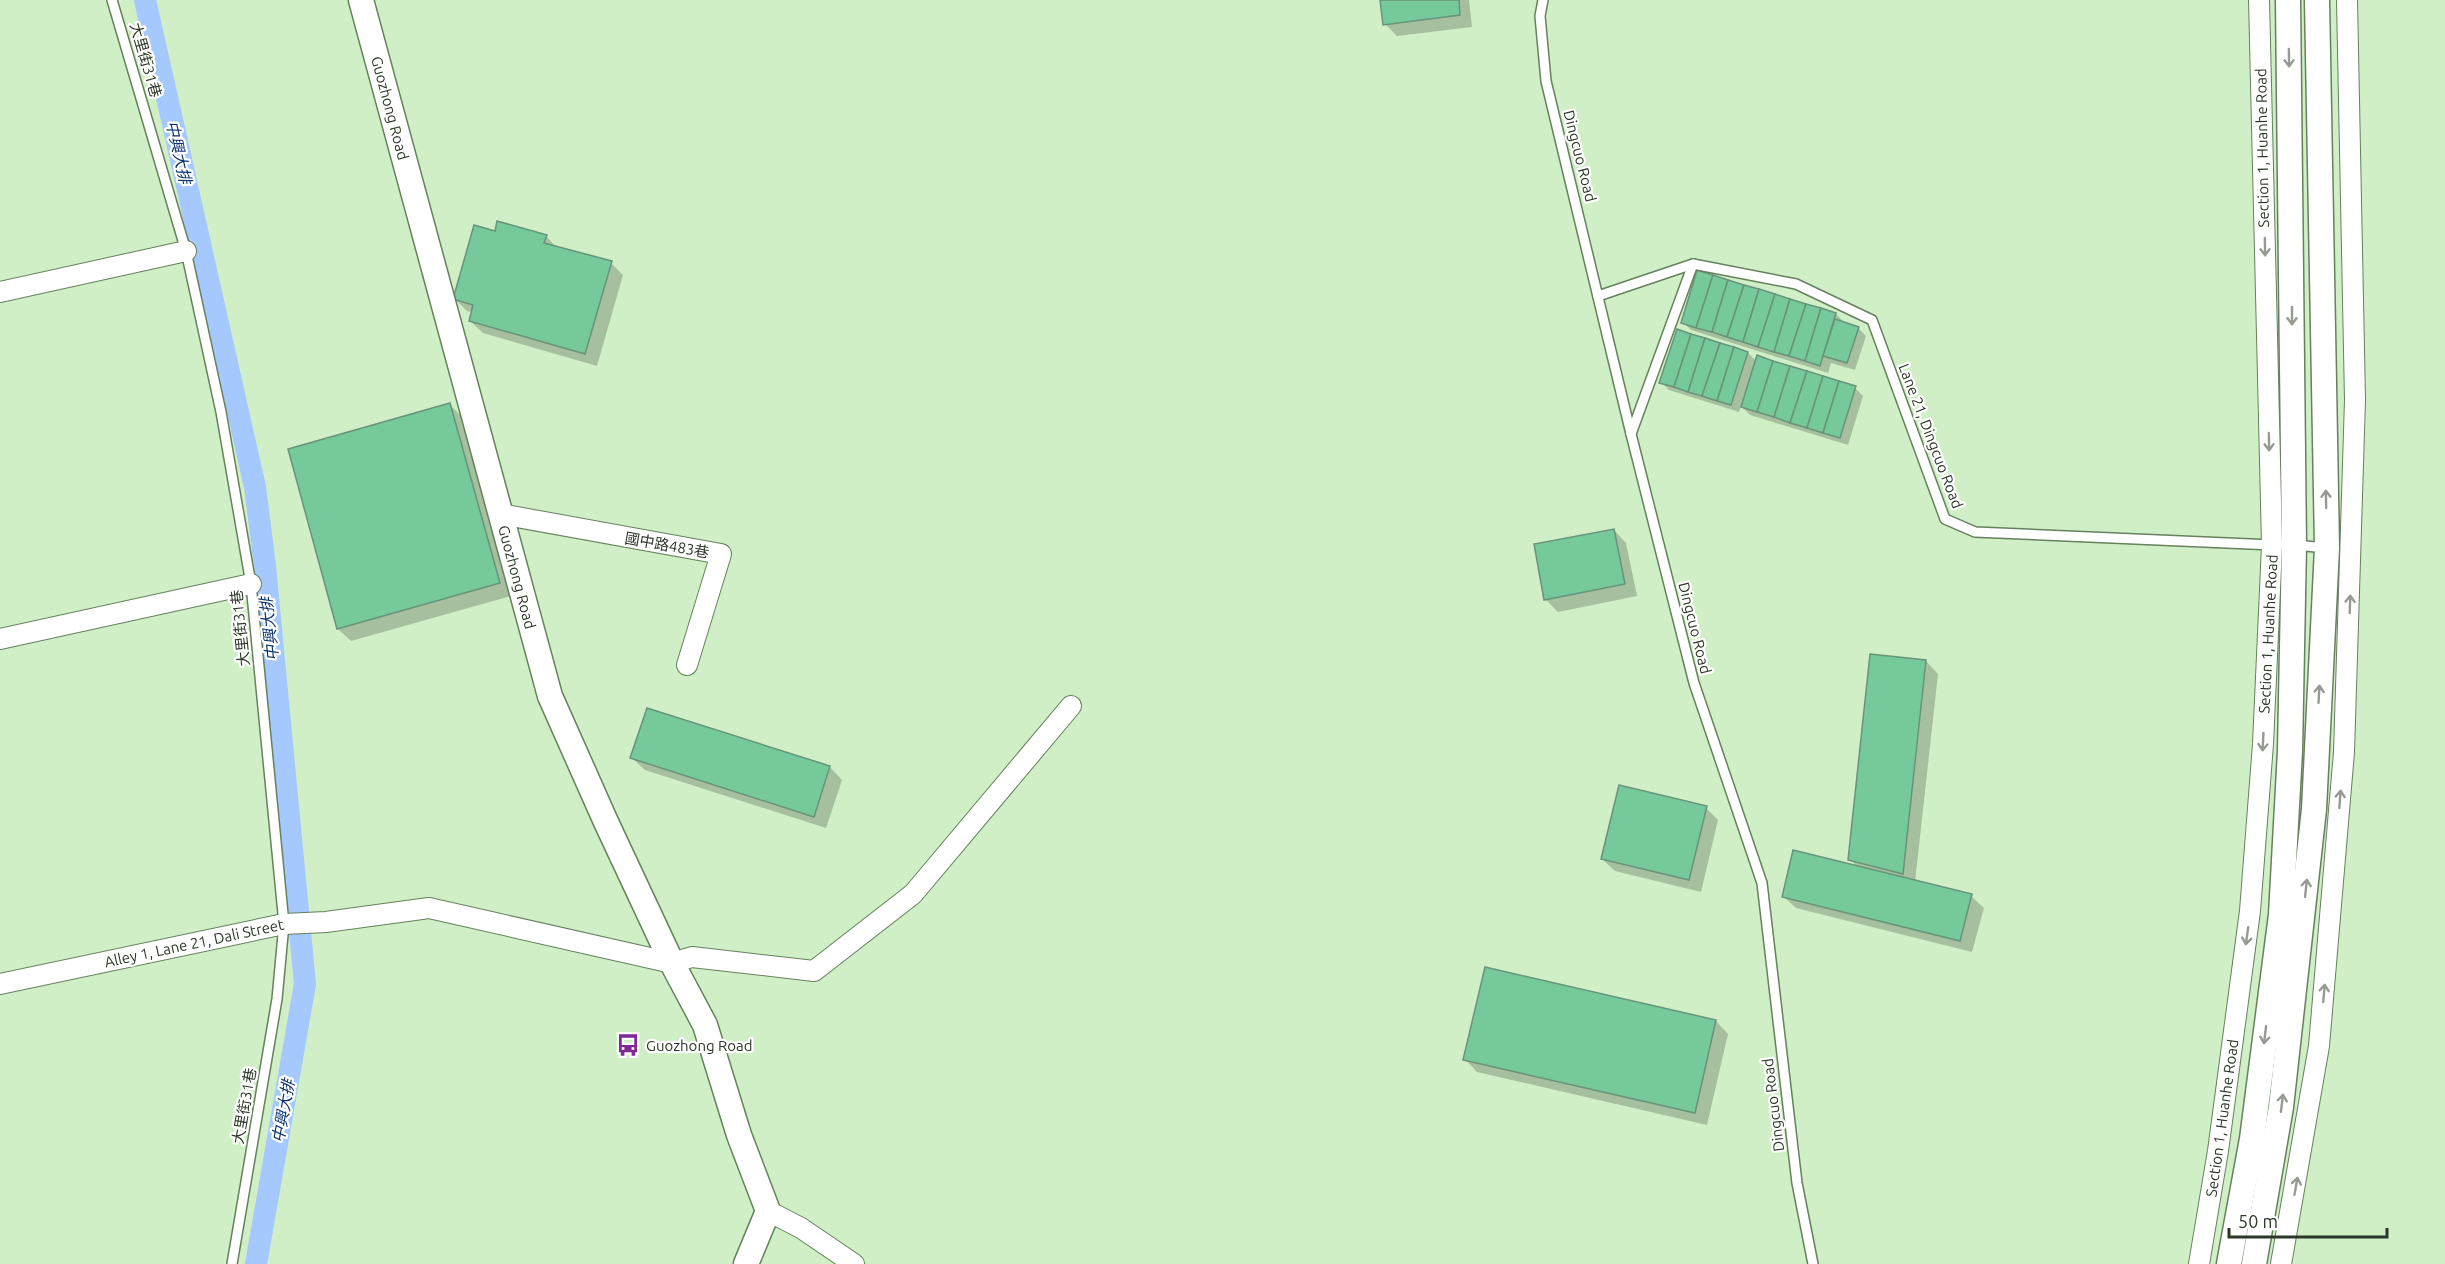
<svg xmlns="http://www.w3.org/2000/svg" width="2445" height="1264" viewBox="0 0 2445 1264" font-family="Ubuntu,'Noto Sans TC',sans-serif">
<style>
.shadow{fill:#0003}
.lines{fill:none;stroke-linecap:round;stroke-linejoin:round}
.canal{stroke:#a5c9fe;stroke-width:22}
.building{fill:#76c99b;stroke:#67947a;stroke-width:1.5}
.service-casing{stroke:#65815d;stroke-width:12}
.minor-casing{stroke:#65815d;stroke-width:22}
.tertiary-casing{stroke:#65815d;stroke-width:27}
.service{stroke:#fff;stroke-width:9}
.minor{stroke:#fff;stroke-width:20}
.tertiary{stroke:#fff;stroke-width:24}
.oneway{stroke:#959b93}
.labels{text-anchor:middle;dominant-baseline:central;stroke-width:4.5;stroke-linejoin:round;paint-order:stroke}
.street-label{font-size:15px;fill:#2b3727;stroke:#fff}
.poi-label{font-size:15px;fill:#2b3727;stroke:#fff;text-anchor:start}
.water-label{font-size:16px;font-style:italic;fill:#0b336c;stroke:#fff}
</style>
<rect width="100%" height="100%" fill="#d0efc6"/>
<g class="shadow">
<path d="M1382 0H1469L1472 27 1397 36 1385 24Z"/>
<path d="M496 232 546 236 557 248 611 263 623 275 597 366 483 333 470 321 473 312 467 311 454 298Z"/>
<path d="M1698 272 1836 314 1844 322 1858 328 1866 336 1855 370 1831 363 1828 373 1691 330 1683 322Z"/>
<path d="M1748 353 1757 362 1855 388 1863 396 1848 445 1750 415 1741 406 1739 412 1669 390 1661 382Z"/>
<path d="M450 405 462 417 511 596 351 641 338 629 289 450Z"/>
<path d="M1614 530 1626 543 1637 596 1558 612 1545 599Z"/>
<path d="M1926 661 1938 674 1915 882 1971 896 1984 908 1972 952 1796 908 1783 896 1858 868 1850 859Z"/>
<path d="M648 709 830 767 842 780 826 828 645 770 632 758Z"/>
<path d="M1706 808 1718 820 1701 892 1615 871 1602 859Z"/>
<path d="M1716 1021 1728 1034 1707 1125 1477 1072 1465 1059Z"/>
</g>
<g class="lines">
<path class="canal" d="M145 0 255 487 265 566 305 984 256 1264"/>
</g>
<g class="building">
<path d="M1380 0H1459L1460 15 1383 25Z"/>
<path d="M497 221 547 235 544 243 612 261 585 354 469 321 473 305 453 299 474 225 495 231Z"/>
<path d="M1697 270 1713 275 1696 328 1681 323Z"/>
<path d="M1713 275 1728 280 1712 332 1696 328Z"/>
<path d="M1728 280 1744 285 1727 337 1712 332Z"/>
<path d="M1744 285 1759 289 1743 342 1727 337Z"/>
<path d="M1759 289 1775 294 1758 347 1743 342Z"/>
<path d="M1775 294 1790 299 1774 352 1758 347Z"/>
<path d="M1790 299 1806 304 1789 356 1774 352Z"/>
<path d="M1806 304 1821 308 1805 361 1789 356Z"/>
<path d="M1821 308 1836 313 1820 366 1805 361Z"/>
<path d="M1835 319 1859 327 1847 363 1823 356Z"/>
<path d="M1677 329 1691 334 1674 387 1659 383Z"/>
<path d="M1691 334 1705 338 1688 392 1674 387Z"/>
<path d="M1705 338 1720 343 1702 396 1688 392Z"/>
<path d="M1720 343 1734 347 1717 401 1702 396Z"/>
<path d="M1734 347 1748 352 1731 405 1717 401Z"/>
<path d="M1757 355 1773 361 1757 412 1741 407Z"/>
<path d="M1773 361 1790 366 1774 417 1757 412Z"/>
<path d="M1790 366 1807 371 1790 423 1774 417Z"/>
<path d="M1807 371 1823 376 1807 428 1790 423Z"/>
<path d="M1823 376 1839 381 1823 433 1807 428Z"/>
<path d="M1839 381 1856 386 1840 438 1823 433Z"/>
<path d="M450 403 500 583 337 629 288 449Z"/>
<path d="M1614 529 1625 584 1544 600 1534 544Z"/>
<path d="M1870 654 1926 660 1903 874 1848 860Z"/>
<path d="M647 708 830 766 814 817 630 758Z"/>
<path d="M1619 785 1707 806 1689 880 1601 859Z"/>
<path d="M1793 850 1972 894 1960 941 1782 897Z"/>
<path d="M1485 967 1716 1020 1695 1113 1463 1060Z"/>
</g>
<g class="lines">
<g class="service-casing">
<g id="service">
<path d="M112 0 186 251 221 412 251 584 284 924 277 999 232 1264"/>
<path d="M1543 0 1540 16 1546 81 1631 434 1694 683 1762 883 1797 1183 1813 1264"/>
<path d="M1598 296 1693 264 1796 284 1872 320 1945 519 1975 532 2273 545"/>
<path d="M1631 434 1693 264"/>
<path d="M2295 545 2326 548"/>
</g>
</g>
<g class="minor-casing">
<g id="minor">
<path d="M0 292 186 251"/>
<path d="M500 514 721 554 687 665"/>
<path d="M0 639 251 584"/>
<path d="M0 984 284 924 326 922 429 908 672 963 692 957 814 971 913 894 1071 706"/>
<path d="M768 1211 801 1228 854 1264"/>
<path d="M2199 1264 2218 1151 2250 911 2263 744 2272 545 2259 0"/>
<path d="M2281 1264 2319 1046 2344 752 2355 400 2347 0"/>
</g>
</g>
<g class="tertiary-casing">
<g id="tertiary">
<path d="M361 0 550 696 606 822 672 963 705 1025 739 1135 768 1211 746 1264"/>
<path d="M2229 1264 2252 1139 2281 915 2290 751 2294 545 2288 0"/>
<path d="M2254 1264 2281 1107 2314 809 2327 548 2317 0"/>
</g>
</g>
<use href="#service" class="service"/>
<use href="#minor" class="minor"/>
<use href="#tertiary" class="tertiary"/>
</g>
<defs><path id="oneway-shaft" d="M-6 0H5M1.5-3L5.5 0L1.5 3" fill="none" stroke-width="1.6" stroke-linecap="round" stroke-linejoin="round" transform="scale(1.5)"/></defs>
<g class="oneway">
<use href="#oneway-shaft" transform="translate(2289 58) rotate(89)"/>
<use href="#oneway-shaft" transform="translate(2265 247) rotate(89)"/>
<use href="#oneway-shaft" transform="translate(2292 316) rotate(90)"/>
<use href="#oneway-shaft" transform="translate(2269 442) rotate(89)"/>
<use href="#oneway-shaft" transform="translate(2326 499) rotate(-91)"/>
<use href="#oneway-shaft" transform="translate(2350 604) rotate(-88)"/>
<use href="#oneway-shaft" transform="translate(2319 694) rotate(-87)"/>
<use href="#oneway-shaft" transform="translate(2263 742) rotate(93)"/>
<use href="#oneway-shaft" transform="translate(2340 799) rotate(-86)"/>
<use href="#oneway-shaft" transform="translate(2306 888) rotate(-84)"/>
<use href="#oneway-shaft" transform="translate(2247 936) rotate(98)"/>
<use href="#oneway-shaft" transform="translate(2324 993) rotate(-85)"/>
<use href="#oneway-shaft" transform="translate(2265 1035) rotate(97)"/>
<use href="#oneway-shaft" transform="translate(2282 1103) rotate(-83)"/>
<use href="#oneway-shaft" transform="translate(2296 1186) rotate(-80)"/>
</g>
<defs>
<g id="bus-bare" transform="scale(1.8)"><path d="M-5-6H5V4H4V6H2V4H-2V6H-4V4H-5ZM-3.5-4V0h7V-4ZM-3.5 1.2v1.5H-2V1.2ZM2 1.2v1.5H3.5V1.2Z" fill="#7f2896" stroke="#fff" stroke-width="2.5" paint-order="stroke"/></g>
</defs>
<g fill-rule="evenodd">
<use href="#bus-bare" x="628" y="1045"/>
</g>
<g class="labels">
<g class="street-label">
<text transform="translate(146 60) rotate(74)">大里街31巷</text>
<text transform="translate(390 108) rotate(75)">Guozhong Road</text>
<text transform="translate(2262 148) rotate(-91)">Section 1, Huanhe Road</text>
<text transform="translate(1580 156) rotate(76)">Dingcuo Road</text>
<text transform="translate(1931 436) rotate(69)">Lane 21, Dingcuo Road</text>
<text transform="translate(667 545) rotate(10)">國中路483巷</text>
<text transform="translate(517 577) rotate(75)">Guozhong Road</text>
<text transform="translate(240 628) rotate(-96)">大里街31巷</text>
<text transform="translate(1695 628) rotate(76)">Dingcuo Road</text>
<text transform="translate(2268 634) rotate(-87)">Section 1, Huanhe Road</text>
<text transform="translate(194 943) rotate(-12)">Alley 1, Lane 21, Dali Street</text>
<text transform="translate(1773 1105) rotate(-97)">Dingcuo Road</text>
<text transform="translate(244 1106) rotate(-80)">大里街31巷</text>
<text transform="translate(2222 1118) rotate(-82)">Section 1, Huanhe Road</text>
</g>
<g class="poi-label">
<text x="646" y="1045">Guozhong Road</text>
</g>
<g class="water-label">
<text transform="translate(179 152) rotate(77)">中興大排</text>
<text transform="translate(269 629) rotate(-96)">中興大排</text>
<text transform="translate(283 1111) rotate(-80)">中興大排</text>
</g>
</g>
<path d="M2229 1228v9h158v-9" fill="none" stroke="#2b3727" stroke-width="3"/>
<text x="2238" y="1228" font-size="18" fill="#2b3727" stroke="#ffffff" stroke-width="4.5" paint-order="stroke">50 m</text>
</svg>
